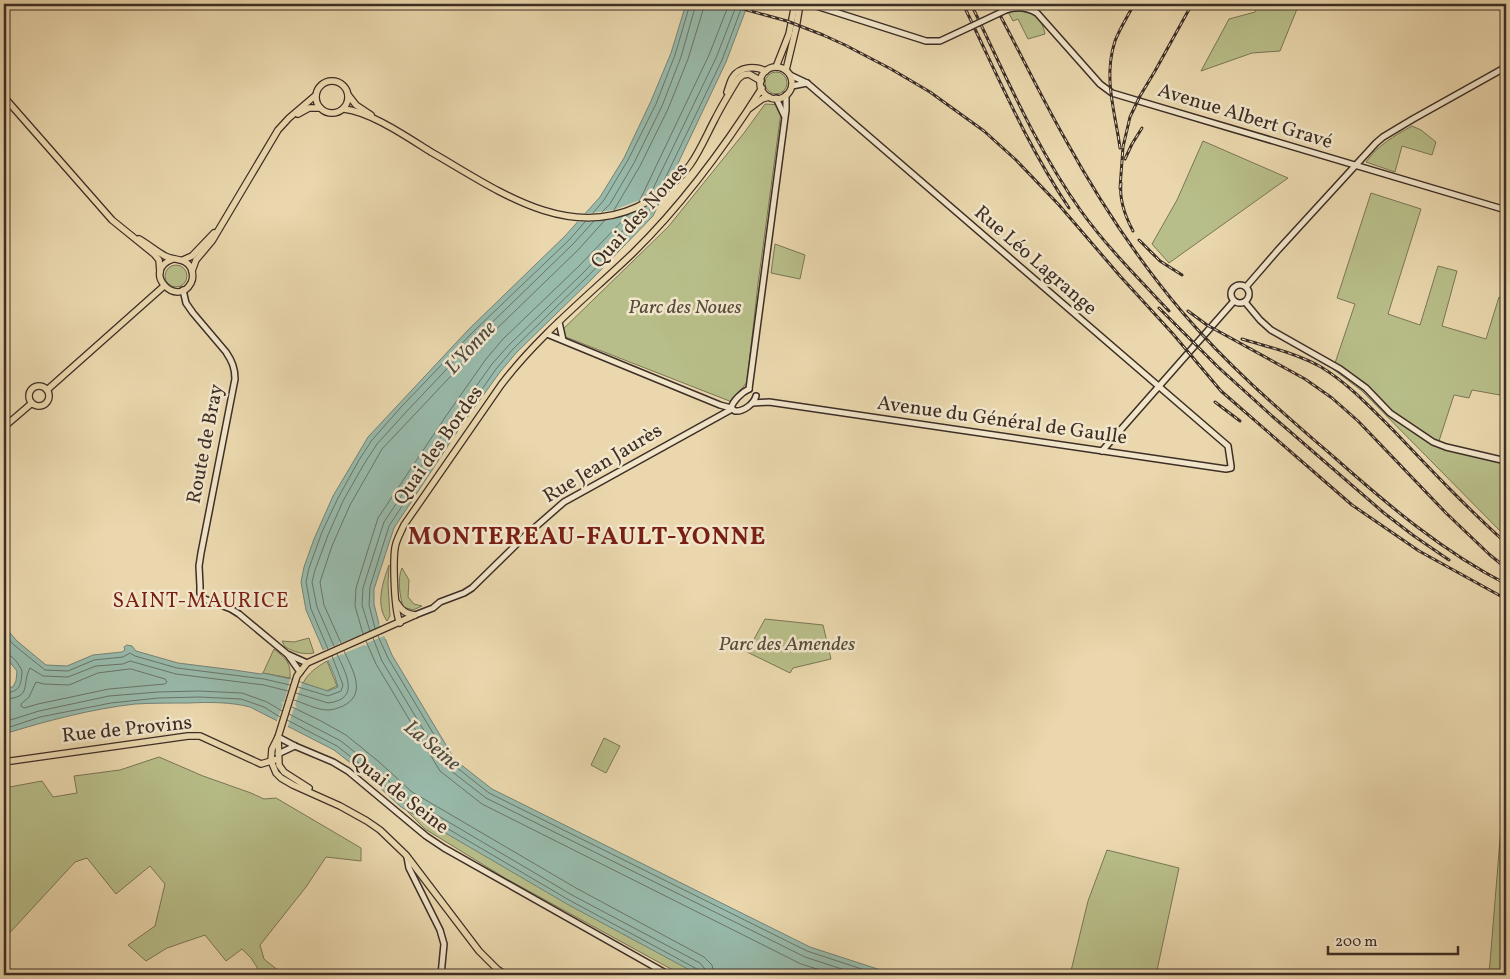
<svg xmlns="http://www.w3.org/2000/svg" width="1510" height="979" viewBox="0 0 1510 979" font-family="Vollkorn,serif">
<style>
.green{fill:#b8be89;stroke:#7a7658}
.water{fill:#98baab;stroke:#748276}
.pier{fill:#ead7ad}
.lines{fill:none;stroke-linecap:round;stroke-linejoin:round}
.shore{stroke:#6a7468;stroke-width:1}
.secondary-casing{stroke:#3d2e26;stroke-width:8}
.primary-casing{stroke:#3d2e26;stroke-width:8}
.secondary{stroke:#f1e5ca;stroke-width:5}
.primary{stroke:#ead7ad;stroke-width:5.5}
.rail-casing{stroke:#3d2e26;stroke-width:3}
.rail{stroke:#f1e5ca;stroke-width:1;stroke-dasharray:4;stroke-linecap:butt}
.secondary-bridge-casing{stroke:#3d2e26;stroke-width:8;stroke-linecap:butt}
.secondary-bridge{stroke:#f1e5ca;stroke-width:5}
.labels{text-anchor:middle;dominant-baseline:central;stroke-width:5;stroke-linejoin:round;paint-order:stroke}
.street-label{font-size:20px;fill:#3d2e26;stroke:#f1e5ca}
.park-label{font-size:20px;font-style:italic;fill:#564b3a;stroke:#f1e5ca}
.water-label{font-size:21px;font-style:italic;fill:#4f4a41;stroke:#f1e5ca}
.neighbourhood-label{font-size:21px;letter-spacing:1px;fill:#7a1f14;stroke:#f1e5ca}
.district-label{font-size:25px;font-weight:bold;letter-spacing:1px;fill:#7a1f14;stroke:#f1e5ca}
</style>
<rect width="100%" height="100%" fill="#ead7ad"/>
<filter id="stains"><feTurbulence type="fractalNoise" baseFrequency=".004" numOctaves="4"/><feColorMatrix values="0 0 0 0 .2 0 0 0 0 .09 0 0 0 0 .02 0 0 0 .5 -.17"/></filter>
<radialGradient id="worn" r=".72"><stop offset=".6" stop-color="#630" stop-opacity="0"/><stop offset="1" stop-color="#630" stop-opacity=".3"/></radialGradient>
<g class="green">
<path d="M1259 4H1299L1280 51 1252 53 1201 71 1229 19 1255 12Z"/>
<path d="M1017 11C1033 12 1042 18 1045 34L1028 39 1018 19 1013 21 1008 12Z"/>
<circle cx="776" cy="83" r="11"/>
<path d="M765 104 782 105 758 284 747 382 732 402 558 334 668 227 744 133Z"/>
<path d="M1412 126 1421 130 1436 142 1432 155 1402 146 1395 172 1366 162C1378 145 1394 136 1412 126Z"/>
<path d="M1203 141 1288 178 1169 263 1152 244 1177 200Z"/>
<path d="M1371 193 1421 209 1388 314 1420 325 1438 266 1457 271 1442 326 1486 339 1499 297 1506 299V374L1500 395 1472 390 1469 398 1454 395 1437 447 1506 463V537L1362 391 1333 369 1355 304 1337 298Z"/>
<path d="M775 244 805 255 800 279 771 273Z"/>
<circle cx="176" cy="276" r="11"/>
<path d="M389 565 388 584 390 616 387 621C375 604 383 582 389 565Z"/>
<path d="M402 568 409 580 408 597 414 604 422 606 413 610 403 607C400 596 397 579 402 568Z"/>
<path d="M765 619 823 625 831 659 793 668 790 673 747 652Z"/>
<path d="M309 638 314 653C303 655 295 652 285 647L282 641 294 642Z"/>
<path d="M274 649C286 659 291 662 290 678L263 673Z"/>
<path d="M327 661 337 686 326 691 303 683C309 672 317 667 327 661Z"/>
<path d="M604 738 620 746 606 773 591 765Z"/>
<path d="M159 757 203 776 251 793 264 799 276 798 361 848V861L326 857 306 887 260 945 264 959 284 975H262L251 958 242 949 226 961 205 935 167 948 146 961 128 945 155 926 165 884 150 866 116 894 87 858 75 862 4 939V788L42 781 53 797 77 793 74 776 120 770Z"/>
<path d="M1505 778H1506V975H1489Z"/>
<path d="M403 807 703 975H682L505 878 425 829Z"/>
<path d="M1107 850 1179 868 1156 975H1070L1088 901Z"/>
</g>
<path class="water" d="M686 4H748L726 62 653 216 592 279 517 352 500 372 461 426 394 528 374 589V604L379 624 392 655 455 760 492 789 810 947 896 975H699L567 904 401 807 366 775 334 750 250 707C231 702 209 702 189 703 171 703 153 703 135 704 91 709 46 721 4 734V688L13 687 16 681 17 671 8 660 4 657V626L17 641 46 665 67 666 93 655 122 652 125 650 124 647 127 645 132 646 136 651 178 663 234 670 261 674 263 673 291 679 328 691 338 687 335 677 306 610 301 582 304 567 314 539 333 496 368 437 469 329 565 236 600 197 624 158 651 101 671 53Z"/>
<g class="pier">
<path d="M675 175 666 195 643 208 615 219 601 221 575 222 582 214 614 210 648 197 664 185Z"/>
<path d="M381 623 388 638 385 639 384 636 367 643 366 646 364 645 345 653 344 655 342 654 326 661 321 651 339 644V642L341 643 360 635 361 633 363 634 380 627 379 624Z"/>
<path d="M290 679 302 683 295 705 297 707 294 708 287 729 276 723 283 704 281 702H284Z"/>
</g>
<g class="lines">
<g class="shore">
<path d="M660 189 722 60 743 4"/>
<path d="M650 195 716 58 737 4"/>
<path d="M639 202 709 55 729 4"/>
<path d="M614 210 640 166 668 109 688 59 703 10 704 4"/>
<path d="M602 212 610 204 634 163 662 106 681 57 696 4"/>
<path d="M593 213 604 200 628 160 656 104 675 55 690 4"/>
<path d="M375 628 369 605 370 587 389 526 421 477 496 369 513 349 588 276 648 213 653 203"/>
<path d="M370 631 362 605 363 588 384 522 452 420 492 364 509 345 584 272 644 208"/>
<path d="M4 634 14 645 45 670 68 671 94 660 123 657 130 653 135 656 177 668 264 679 290 685"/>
<path d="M363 634 355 606 356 588 378 518 446 416 486 359 503 339 579 266 629 214"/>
<path d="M378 636 388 658 451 763 489 793 807 951 880 975"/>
<path d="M373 638 382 661 446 767 486 798 805 957 860 975"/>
<path d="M366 641 376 664 440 771 482 804 801 964 836 975"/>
<path d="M341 643 324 605 320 582 332 546 350 505 382 449 483 342 578 250 605 220"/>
<path d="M334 646 317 607 312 582 315 570 328 535 343 501 364 464 377 444 407 411 477 337 573 244 594 221"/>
<path d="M328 649 311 609 306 582 309 568 322 532 338 498 359 460 372 440 402 406 473 332 569 240 585 222"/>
<path d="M4 653C12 654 19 664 22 671 21 686 20 692 4 693"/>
<path d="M131 669 165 679 167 682 165 684 109 689 38 704 24 708 21 706V704L29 697 36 682 44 684 69 685 98 673Z"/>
<path d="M298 687 328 696 341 691 343 685 332 656"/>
<path d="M296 693 328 703C361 699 346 674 337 654"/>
<path d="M4 699C33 698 21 685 30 668L43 676 68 677 96 666 123 664 130 661 176 674 264 685 288 691"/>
<path d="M294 700C304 703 317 710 328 710 333 710 338 708 343 706 368 694 352 669 344 651"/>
<path d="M292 707 321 721 346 735 378 761 412 792 576 888 704 957 712 965 714 975"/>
<path d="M289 714 341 741 373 767 408 798 572 895 700 963 705 969 706 975"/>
<path d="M287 720 337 746 369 771 404 803 569 900 697 969 699 971 700 975"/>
<path d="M4 722 39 711 109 696 158 692 199 691 242 693 267 702 282 711"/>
<path d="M4 729 40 717 111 703 158 698 199 697 241 699 264 707 280 717"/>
</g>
<g class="secondary-casing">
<g id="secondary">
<path d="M810 4 926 41H940L970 27"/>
<path d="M1006 10C1018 6 1027 7 1037 13L1100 84 1112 93 1506 210"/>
<path d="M792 86 807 83"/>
<path d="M776 98 784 115"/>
<circle cx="1240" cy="294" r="9"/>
<path d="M1246 287 1278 250 1376 143 1383 137 1413 119 1506 67"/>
<path d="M183 290 186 303 193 313 226 352C232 361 235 368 235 379L201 553 199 566 200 586V593L202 598 231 609 239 614 287 654 307 663"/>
<path d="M1245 302 1260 320 1271 330 1340 369 1366 388 1390 413 1433 442 1446 447 1506 461"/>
<path d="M559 322 563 340"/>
<path d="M547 334 720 405 731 408"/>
<path d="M749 389 786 110V95"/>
<path d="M753 403 769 402 1226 469 1231 468V466L1228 446 807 83 790 75"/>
<path d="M731 408 735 411C743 412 754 404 756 396"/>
<path d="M731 408C733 401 742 392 749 389"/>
<path d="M1102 451 1234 301"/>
<path d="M415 615 433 608 440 602 464 593 472 588 524 537 564 502 732 409"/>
<path d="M288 655 300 672"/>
<path d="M278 737 295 746 333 762 348 771 426 836 444 848 669 975"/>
<path d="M278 754 295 746"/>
<path d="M407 857 409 868 440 930 444 944 441 975"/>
</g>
</g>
<g class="primary-casing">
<g id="primary">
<path d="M776 67 789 34 795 4"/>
<circle cx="776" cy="83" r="16"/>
<path d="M786 70 796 28 800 4"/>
<circle cx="332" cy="97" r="16"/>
<path d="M727 92C729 87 730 81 733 77 740 66 756 66 766 71"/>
<path d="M349 96 356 105 371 115"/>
<path d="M4 97 112 220 154 254 159 260 160 272"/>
<path d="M750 108 762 99 769 97"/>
<path d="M344 109C371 112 407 137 431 152 493 187 563 241 637 207 658 197 676 184 690 165 700 151 707 134 715 119 722 105 730 92 738 79L743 75 749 74 761 81"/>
<path d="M298 114 309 108H320"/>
<path d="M139 239C148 244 156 251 165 256 174 261 185 257 191 268 193 273 193 279 191 283 177 309 140 271 173 259"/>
<path d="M183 260 192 256 214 233"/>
<path d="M192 271 196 260 212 241 278 130 289 118 316 95"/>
<circle cx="39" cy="396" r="10"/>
<path d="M47 390 164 286"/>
<path d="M4 427 32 403"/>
<path d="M397 603C402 611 406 614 415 615"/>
<path d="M415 615 307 663 297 676 278 737 272 749 271 761 276 773 281 778 293 785 340 806 367 821 380 830 406 855 479 951 497 969 506 975"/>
<path d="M400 623C394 611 393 562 395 548 396 540 401 532 404 525L501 385C538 336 588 296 633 253 681 206 726 145 762 88"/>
<path d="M278 738 279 765 284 772 309 788"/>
<path d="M4 762 188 736H200L261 764 278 759"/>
</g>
</g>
<use href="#secondary" class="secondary"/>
<use href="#primary" class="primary"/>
<g class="rail-casing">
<g id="rail">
<path d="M725 4 787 21 823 35 845 45 891 69 930 92 984 131 1016 160 1059 205 1120 276 1173 334 1221 391 1352 505 1419 551 1506 599"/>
<path d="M963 4C996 72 1026 144 1069 208"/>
<path d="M971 4C1005 74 1036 148 1081 211 1107 247 1139 279 1169 311"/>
<path d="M994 4C1018 48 1039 93 1064 137 1098 199 1137 259 1183 313 1229 367 1282 412 1335 458 1388 505 1442 551 1506 584"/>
<path d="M1120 148C1115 111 1103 78 1115 41 1120 28 1128 16 1134 4"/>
<path d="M1125 159 1132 144 1142 128"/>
<path d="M1121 183C1119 200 1125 216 1133 231"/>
<path d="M1120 188 1123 147 1130 117 1140 96 1155 71 1192 4"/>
<path d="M1139 240 1160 261 1182 275"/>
<path d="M1159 308 1218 367 1272 416 1384 513 1414 536 1449 560"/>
<path d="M1188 311 1207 325 1305 379 1332 398 1358 421 1446 513 1490 555 1506 568"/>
<path d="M1242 339C1268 347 1296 353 1321 367 1349 384 1372 409 1395 432 1431 470 1467 508 1506 543"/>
<path d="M1215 402 1240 421"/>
</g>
</g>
<use href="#rail" class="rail"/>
<g class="secondary-bridge-casing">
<path id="secondary-bridge" d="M970 27 1006 10"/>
</g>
<use href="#secondary-bridge" class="secondary-bridge"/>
</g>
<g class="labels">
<g class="street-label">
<text transform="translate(1245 117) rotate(17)">Avenue Albert Gravé</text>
<text transform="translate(640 216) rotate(-48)">Quai des Noues</text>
<text transform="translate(1035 261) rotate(41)">Rue Léo Lagrange</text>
<text transform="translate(1002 421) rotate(8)">Avenue du Général de Gaulle</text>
<text transform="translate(206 444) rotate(-79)">Route de Bray</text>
<text transform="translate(439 446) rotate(-55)">Quai des Bordes</text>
<text transform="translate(603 464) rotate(-31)">Rue Jean Jaurès</text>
<text transform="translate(127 730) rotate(-6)">Rue de Provins</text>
<text transform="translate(399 794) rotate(38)">Quai de Seine</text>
</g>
<g class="park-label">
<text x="685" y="308">Parc des Noues</text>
<text x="787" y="645">Parc des Amendes</text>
</g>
<g class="water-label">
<text transform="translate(471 348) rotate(-47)">L'Yonne</text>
<text transform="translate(432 746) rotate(40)">La Seine</text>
</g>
<g class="neighbourhood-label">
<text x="201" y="601">SAINT-MAURICE</text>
</g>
<g class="district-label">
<text x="587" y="537">MONTEREAU-FAULT-YONNE</text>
</g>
</g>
<rect width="1510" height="979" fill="none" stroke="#ead7ad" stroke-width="20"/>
<rect x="5" y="5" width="1500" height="969" fill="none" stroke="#3d2e26" stroke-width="2.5"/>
<rect x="10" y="10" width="1490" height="959" fill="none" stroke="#3d2e26"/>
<path d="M1328 946v8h130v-8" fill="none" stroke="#3d2e26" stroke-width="2.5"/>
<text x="1335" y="946" font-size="15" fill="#3d2e26" stroke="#f1e5ca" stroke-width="4" paint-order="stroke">200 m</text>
<rect width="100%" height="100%" filter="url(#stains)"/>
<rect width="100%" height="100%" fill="url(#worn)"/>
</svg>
